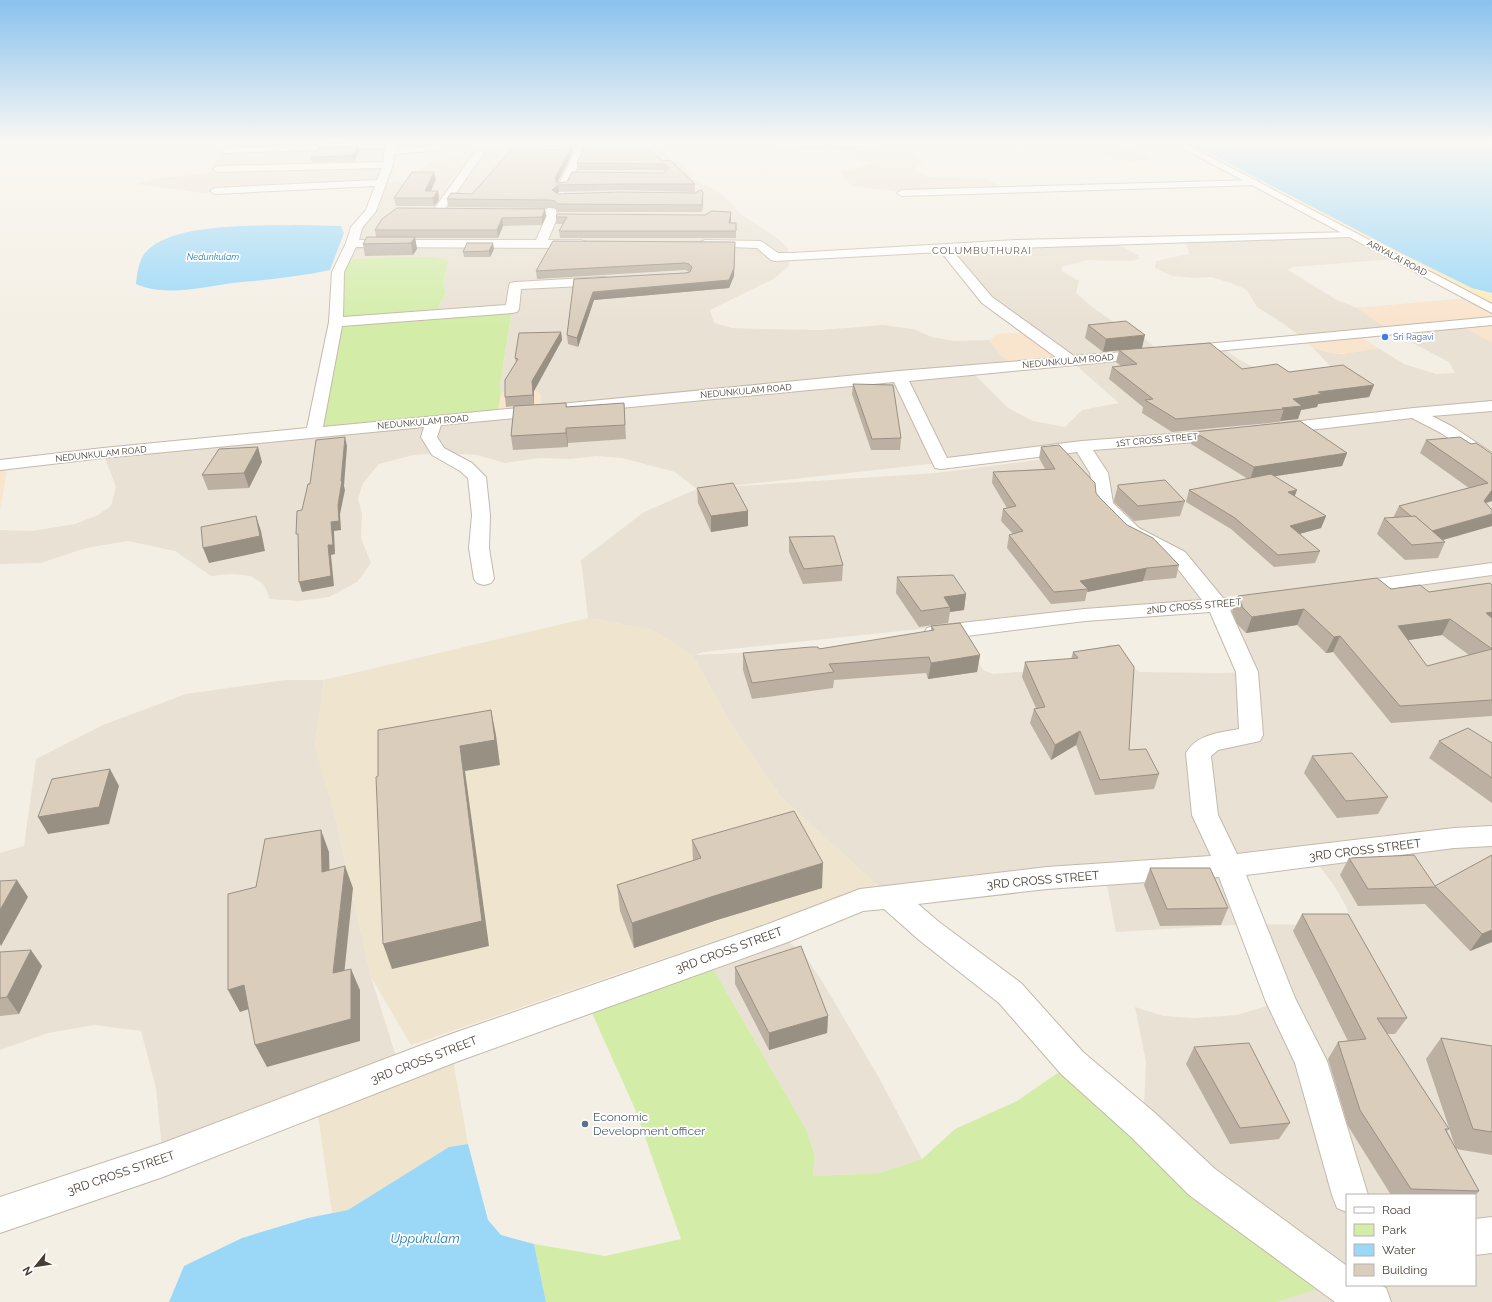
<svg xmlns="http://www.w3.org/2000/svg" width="1492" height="1302" viewBox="0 0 1492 1302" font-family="Raleway,sans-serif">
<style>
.residential{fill:#e9e1d3;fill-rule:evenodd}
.commercial{fill:#f9e4ce}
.education{fill:#efe4cd}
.green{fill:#d3eda9}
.sand{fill:#fdebbd}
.water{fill:#9bd8f8}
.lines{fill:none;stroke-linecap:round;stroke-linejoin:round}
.minor-casing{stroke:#c4b9aa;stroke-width:2}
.tertiary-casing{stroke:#c4b9aa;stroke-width:2}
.minor{fill:#fff;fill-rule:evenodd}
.tertiary{fill:#fff;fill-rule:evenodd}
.wall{fill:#bbb0a2;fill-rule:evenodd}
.shaded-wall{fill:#999084}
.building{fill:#dacdbc;stroke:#999084}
.shop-dot{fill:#3f7fe0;stroke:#fff;stroke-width:1.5}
.service-dot{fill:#5c6f8a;stroke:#fff;stroke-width:1.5}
.labels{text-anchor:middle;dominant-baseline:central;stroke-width:3.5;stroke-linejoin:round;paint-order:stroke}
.far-water-label{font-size:9px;font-style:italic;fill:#1f7bae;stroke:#fff}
.far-street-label{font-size:9px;fill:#483f34;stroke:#fff}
.far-shop-label{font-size:9px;fill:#366cbe;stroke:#fff;text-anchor:start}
.far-quarter-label{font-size:10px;letter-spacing:1px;fill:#6c5c4a;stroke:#fff}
.street-label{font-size:10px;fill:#483f34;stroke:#fff}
.near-street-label{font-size:12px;fill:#483f34;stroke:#fff}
.near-service-label{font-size:12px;fill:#4e5e75;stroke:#fff;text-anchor:start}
.near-water-label{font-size:13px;font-style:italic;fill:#1f7bae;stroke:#fff}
</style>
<rect width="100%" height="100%" fill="#f4efe5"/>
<g class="residential">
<path d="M221 141H436L437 148 389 152 382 183 409 180 430 163 449 159 467 151 479 149 561 145 588 141H647L660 145 667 156 674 161 685 164 688 173 698 182 714 189 726 198 742 215 778 239 788 248 789 266 775 278 710 310 714 323 732 328 759 329 820 330 883 325 913 329 932 337 954 341 989 340 1000 354 1013 366 971 371 1008 408 1033 421 1065 427 1082 410 1119 403 1071 361 987 300 945 249 1112 242 1123 247 1138 255 1139 259 1131 261 1087 260 1061 267 1062 271 1079 281 1076 293 1092 307 1118 325 1137 333 1149 342 1156 349 1219 346 1243 362 1264 372 1279 375 1327 371 1330 366 1313 348 1331 353 1342 354 1378 348 1404 364 1436 374 1455 373 1449 362 1390 331 1304 339 1281 322 1257 307 1247 290 1231 283 1211 277 1195 278 1172 276 1155 268 1156 261 1189 254 1187 245 1180 239 1345 234 1395 259 1292 267 1288 270 1335 299 1355 307 1365 313 1457 324 1492 342V568L703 652 695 655 966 642 983 670 993 674 1059 669 1062 664 1111 644 1126 663 1140 672 1219 673 1246 672 1218 606 1492 569V1302H1276L1338 1283 1143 1125 1146 1062 1135 1007 1163 1016 1194 1018 1237 1015 1280 1002 1251 924 1116 932 1105 875 889 896 781 797 731 724 693 656 653 630 588 618 581 560 644 512 697 489 675 472 622 458 596 456 570 459 540 458 505 463 477 455 446 453 413 455 379 464 363 483 358 499 362 513 361 538 371 563 357 582 329 597 299 601 270 599 264 585 251 576 232 574 211 576 175 551 128 541 86 548 41 563 0 564V530L32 531 75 524 98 515 111 506 116 487 103 453 540 410 509 392 501 393 500 385 512 310 435 314 446 292 443 285 448 261 390 257 345 260 382 183 215 191 202 193 136 184 158 178 209 174 218 155ZM1063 442 1062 457 936 473 711 488 1056 450ZM1312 856 1335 887 1346 906 1349 915 1345 921 1325 925 1251 924 1229 866ZM1347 1195H1475V1285H1347Z"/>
<path d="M819 141H902L923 162 913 170 930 177 988 179 1000 187 898 192 853 186 844 179 842 172 875 163 859 161Z"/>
<path d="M1120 142 1156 160 1128 162 1107 156 1088 148V146L1093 144Z"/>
<path d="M285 680H324L315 745 335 816 371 977 400 1069 163 1160 156 1088 141 1031 94 1025 48 1033 0 1050V853L24 846 36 759 103 725 186 694Z"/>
<path d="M778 933 804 954 822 981 878 1076 922 1159 880 1173 813 1176 815 1156 806 1129 707 958Z"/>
</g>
<g class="commercial">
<path d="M1466 298 1492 310V342L1457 324 1390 331 1355 307H1366Z"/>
<path d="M1012 333H1029L1071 361 1013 366 1000 354 989 340 997 334Z"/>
<path d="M1356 334 1378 348 1351 353H1331L1313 348 1304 339Z"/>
<path d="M520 390 538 391 541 395 540 411 497 415 501 393Z"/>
<path d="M8 464 0 510V465Z"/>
</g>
<g class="education">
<path d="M588 618 653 630 693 656 731 724 781 797 877 885 411 1045 371 977 335 816 323 776 315 745 324 680Z"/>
<path d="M451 1049 468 1144 449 1147 348 1210 332 1213 316 1101Z"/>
</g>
<g class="green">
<path d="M390 257H434L448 261 443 285 446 292 435 314 512 309 500 385 501 393 497 415 314 432 345 260Z"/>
<path d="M707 958 806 1129 815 1156 813 1176 880 1173 922 1159 955 1129 1017 1101 1072 1063 1339 1283 1276 1302H546L534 1244 605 1256 681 1239 635 1109 587 1002Z"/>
</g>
<path class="sand" d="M1174 141H1186L1401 253 1472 288 1492 293V310Z"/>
<g class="water">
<path d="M1186 141H1492V293L1472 288 1401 253Z"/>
<path d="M298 225 341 226 344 233 330 270C298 277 265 280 233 283 203 287 165 297 136 284 137 274 139 259 146 252 172 222 260 226 298 225Z"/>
<path d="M468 1144 488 1220 501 1235 534 1244 546 1302H169L184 1266 242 1238 308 1218 348 1210 449 1147Z"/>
</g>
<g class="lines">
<g class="minor-casing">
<g id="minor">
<path d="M432 141H440L442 148 440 150 394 154 393 165 376 211 362 228 359 240H536L547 215H516L511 212 516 209H547L574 153 579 150 584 153 556 212 558 216 548 240H581L585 242 587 244 585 246 581 248 356 247 344 272 343 317 506 305 509 286 510 283 515 282 604 277 608 278 610 281 608 284 604 285 521 289 519 309 517 312 512 313 342 326 323 427 899 371 1057 358 982 303 941 252 775 261 771 260 757 248 701 246 699 244 701 242 705 240 760 241 764 243 778 253H792L1016 240 1354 232 1356 234 1354 236 1350 237 1016 248 953 251 992 297 1074 356 1147 350 1152 351 1154 354 1152 357 1147 358 909 381 947 458 1082 441 1222 430 1228 431 1230 435 1228 439 1222 440 1093 450 1108 473 1113 503 1139 528 1185 552 1223 598 1236 600 1239 604 1236 608 1230 610 1258 672 1263 735 1260 741 1218 750 1211 756 1218 815 1237 854 1454 828 1492 826V846L1454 848 1246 875 1295 998 1327 1061 1368 1195H1347V1212L1337 1208 1332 1195 1295 1063 1266 1002 1219 877 1047 889 918 904 939 922 1021 983 1083 1052 1155 1113 1215 1169 1347 1266V1285H1380L1386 1288 1391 1302H1335L1189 1195 1131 1137 1061 1074 999 1003 919 940 884 909 863 911 788 942 456 1062 163 1177 0 1233V1197L163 1143 451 1034 768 924 860 889 1047 867 1211 856 1192 815 1186 753C1197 734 1219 733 1239 729L1236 672 1210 612 1085 621 935 640 927 638 924 633 927 628 935 626 1085 609 1202 600 1171 560 1125 536 1098 509 1095 505 1090 473 1077 452 941 469 935 468 894 382 441 425 437 437 444 448 472 463 486 477 490 515 489 548 494 579 491 583 484 585 477 583 474 579 469 548 472 515 468 478 460 471 432 455 421 437 424 427 103 458 0 470V460L103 448 307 428 329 322 332 272 346 243 351 227 366 210 375 186 215 194 210 191 215 188 377 180 382 168 218 172 213 169 218 166 383 162 384 152 387 148 224 153 222 151 224 149 227 148 394 142 399 145 396 149 432 146Z"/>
<path d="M833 141H925L920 144 773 148 768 145 773 142Z"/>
<path d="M479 150 484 153 442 213H434L433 211 434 209 476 151Z"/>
<path d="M1254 180 1258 181 1259 183 1258 185 902 196 897 193 902 190Z"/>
<path d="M1492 317V325L1184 354 1179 353 1177 350 1179 347 1184 346Z"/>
<path d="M1492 401V411L1432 416 1453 427 1492 453V466L1486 465 1441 433 1412 418 1276 434 1270 432 1268 429 1270 426 1276 424 1414 408Z"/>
<path d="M1492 563V575L1354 594 1347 592 1344 588 1347 584 1354 582Z"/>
<path d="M1492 1217V1253L1475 1255V1219Z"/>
</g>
</g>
<g class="tertiary-casing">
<path id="tertiary" d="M1169 141H1180L1492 304V313Z"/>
</g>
<use href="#minor" class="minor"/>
<use href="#tertiary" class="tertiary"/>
</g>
<g class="wall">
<path d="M327 141H365L364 142 328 143Z"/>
<path d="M582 141H637L695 184V192L620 190 559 192 557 194H558L703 199 702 212H558L555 209 551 208 448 207 447 199 472 194 572 146 573 152 557 183 663 173 665 171 663 170H577V163L583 151 582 150Z"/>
<path d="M360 150 354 161 312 162 311 157Z"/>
<path d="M436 180 431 191H438L439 200 434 206H396L394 198Z"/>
<path d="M545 209 546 216 542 225 503 226 498 238H415L417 249 413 255 365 256 363 244 376 237 375 230Z"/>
<path d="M557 214 731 219 730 223H736V238H560L559 231 563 224H556V217Z"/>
<path d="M735 242 734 276 729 288 594 300 578 347 568 344 567 335 574 279 685 273 690 272 685 270 537 279 536 271Z"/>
<path d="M494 249 490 257H464L463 252Z"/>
<path d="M1088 325 1142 348 1242 369 1289 372 1374 385 1369 397 1318 404 1317 407 1301 410 1298 419 1280 421 1279 422 1172 432 1142 413 1143 407 1109 379 1112 367 1121 366 1116 362 1119 350 1103 352 1085 338Z"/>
<path d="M561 332 562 340 534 391V405L566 403 567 407 624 403 626 439 568 443V447L513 450 511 436 514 406 506 407 505 397 516 362 515 358Z"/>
<path d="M853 384 901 438 900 450H871L852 394Z"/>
<path d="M1194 432 1347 453 1342 466 1274 476 1295 497 1326 516 1321 528 1299 534 1320 551 1315 563 1274 567 1231 529 1186 502 1189 490 1248 479 1191 444Z"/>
<path d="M1426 440 1471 444 1492 454V501L1486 503 1442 540 1445 542 1438 558 1405 560 1377 534 1384 518H1393L1399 506 1469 488 1420 453Z"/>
<path d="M1041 447 1096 493 1100 498 1127 525 1179 565 1176 578 1143 581 1087 592 1085 601 1051 604 1007 548 1009 535 1013 534 1001 521 1003 509 1007 508 992 483 993 472 1045 469 1039 458Z"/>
<path d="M262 462 249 488 208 490 202 475Z"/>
<path d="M1118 485 1185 501 1180 516 1134 521 1114 502V500Z"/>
<path d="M697 488 748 511V526L711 532 698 503Z"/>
<path d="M789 537 843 565 842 581 803 584 789 552Z"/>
<path d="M897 577 966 594 964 610 950 612 948 623 919 627 896 593Z"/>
<path d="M1492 585V716L1391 723 1333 652 1326 653 1297 625 1246 633 1237 624 1232 612 1238 596 1391 589 1429 592ZM1442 635 1469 655 1427 666 1408 640Z"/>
<path d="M931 626 980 655 977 672 928 679 926 673 834 680 833 688 752 699 743 670V653L819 649 931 631Z"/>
<path d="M1119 645 1129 750 1159 774 1154 789 1095 795 1076 745 1051 760 1030 723 1034 709 1036 708 1022 677 1025 662 1071 659 1073 652Z"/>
<path d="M1439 741 1492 743V803L1429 758Z"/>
<path d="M1312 756 1388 797 1378 814 1337 818 1304 773Z"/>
<path d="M692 840 822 888 717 920 634 948 620 911 617 885 693 861Z"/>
<path d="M1492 855V942L1470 951 1425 904 1358 906 1340 875 1349 858 1435 886Z"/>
<path d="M1150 868 1228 908 1221 925 1160 926 1144 885Z"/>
<path d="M1302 914 1407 1018 1395 1034H1387L1449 1129 1447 1131 1479 1191 1475 1196V1195H1391L1348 1126 1328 1059 1338 1042 1348 1041 1293 931Z"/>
<path d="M0 952 42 966 19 1014 0 1016Z"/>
<path d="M735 967 828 1016 827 1033 769 1050 735 984Z"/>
<path d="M1441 1038 1492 1046V1155L1456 1149 1426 1059Z"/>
<path d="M1194 1047 1290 1123 1279 1139 1230 1144 1186 1064Z"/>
</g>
<g class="shaded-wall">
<path d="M358 146 360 150 354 161 353 156Z"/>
<path d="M572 146 573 152 556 185 555 178Z"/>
<path d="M434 172 436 180 427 198 425 191Z"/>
<path d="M558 185 559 192 553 198 552 190Z"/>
<path d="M438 191 439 200 434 206 433 198Z"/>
<path d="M703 192V199L702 212V205Z"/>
<path d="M545 209 546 216 542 225V217Z"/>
<path d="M731 212V219L729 230V223Z"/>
<path d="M502 218 503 226 498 238 497 230Z"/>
<path d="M415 237 417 249 413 255 411 243Z"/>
<path d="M735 242 734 276 729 288 594 300 578 347 577 338 593 292 729 280Z"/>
<path d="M493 243 494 249 490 257 489 251Z"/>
<path d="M561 332 562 340 534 391V405L533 395 532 381Z"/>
<path d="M1145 335 1142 348 1103 352 1106 339Z"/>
<path d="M1374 385 1369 397 1318 404 1317 407 1301 410 1298 419 1280 421 1284 409 1282 408 1293 399 1318 392Z"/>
<path d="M566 428 568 443V447L566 433Z"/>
<path d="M345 437 347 446 344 486 345 490 340 514 341 530 334 531 335 554 331 555 334 586 302 592 299 582 328 545 331 522 338 505Z"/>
<path d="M258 447 262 462 249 488 244 473Z"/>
<path d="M1347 453 1342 466 1250 480 1254 467Z"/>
<path d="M1297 490 1293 501 1288 492Z"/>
<path d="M1491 490H1492V501L1485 503 1484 501Z"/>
<path d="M748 511V526L711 532V516Z"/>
<path d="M1492 514V526L1429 544 1431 531Z"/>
<path d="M256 516 261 531 265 551 209 563 203 548Z"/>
<path d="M1326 516 1321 528 1285 538 1290 526Z"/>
<path d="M1147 568 1143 581 1087 592 1088 589 1080 581Z"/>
<path d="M966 594 964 610 950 612V607L944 597Z"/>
<path d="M1304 609 1297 625 1246 633 1252 617Z"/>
<path d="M1492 612V627L1486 613Z"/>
<path d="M1450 619 1442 635 1390 643 1398 626Z"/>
<path d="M1340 636 1333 652 1326 653 1334 637Z"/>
<path d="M980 655 977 672 928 679 931 663Z"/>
<path d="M491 710 496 735 500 765 465 771 489 946 392 969 383 944 460 746Z"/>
<path d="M1080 731 1076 745 1051 760 1055 745Z"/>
<path d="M110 769 119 786 109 824 48 834 38 817Z"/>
<path d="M321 830 329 852 330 893 322 872Z"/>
<path d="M823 863 822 888 717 920 634 948 632 923 717 895Z"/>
<path d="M345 866 353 888 342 995 333 973Z"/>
<path d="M17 880 28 897 1 946 0 944V910Z"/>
<path d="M1492 930V942L1470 951 1482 934Z"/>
<path d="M31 950 42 966 19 1014 7 997Z"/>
<path d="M351 969 360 990V1041L267 1067 255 1045Z"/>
<path d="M244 985 255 1007 240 1012 228 990Z"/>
<path d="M828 1016 827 1033 769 1050V1033Z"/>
</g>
<g class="building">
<path d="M582 141H637L663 161 670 160 695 184H619L558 185 552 190 558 194 620 192 695 193 701 190 703 192 702 205 557 204 555 201 550 200 447 199 451 193 472 194 516 145 572 146 555 178 557 183 567 182 572 172 663 173 668 169V167L663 164 577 163 585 147 582 144Z"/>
<path d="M358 146 353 156 311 157 320 147Z"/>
<path d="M412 172H434L425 191H438L433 198H394Z"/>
<path d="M397 208 545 209 542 217 502 218 497 230H375L382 219Z"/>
<path d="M712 211 731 212 729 223H736V231H559L567 217H556L557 214 705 215Z"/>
<path d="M367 237H415L411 243 363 244Z"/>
<path d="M553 241 735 242 734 268 729 280 593 292 577 338 567 335 574 279 685 273 690 272 692 267 689 264 685 263 536 271Z"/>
<path d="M467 243H493L489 251 463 252Z"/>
<path d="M1126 321 1145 335 1106 339 1088 325Z"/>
<path d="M561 332 532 381 533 395 505 397V380L518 359 515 358 519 333Z"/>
<path d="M1210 343 1242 369 1277 364 1289 372 1343 365 1374 385 1318 392 1322 394 1293 399 1302 406 1282 408 1284 409 1176 419 1145 400 1153 399 1112 367 1137 364 1119 350Z"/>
<path d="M853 384 893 385 901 438 872 439Z"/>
<path d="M566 403V407L624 403 625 425 566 428V433L511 436 514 406Z"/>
<path d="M1300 421 1347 453 1254 467 1194 432Z"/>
<path d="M345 437 341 481H342L338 505 339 521 331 522 333 545H328L331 576 299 582 298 534H296L297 511 302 510 308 484H310L316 440Z"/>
<path d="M1460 437 1471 444 1476 443 1492 454V490L1484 501 1491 509H1492V514L1432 531 1415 516 1412 517 1399 506 1488 483 1426 440Z"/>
<path d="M1059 445 1095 483 1096 493 1100 498 1127 525 1153 538 1179 565 1147 568 1080 581 1088 589 1054 592 1009 535 1023 531 1003 509 1016 506 993 472 1055 469 1041 447Z"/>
<path d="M258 447 244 473 202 475 219 449Z"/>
<path d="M1271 474 1297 490 1288 492 1326 516 1290 526 1320 551 1278 555 1235 518 1189 490Z"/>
<path d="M1165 480 1185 501 1138 506 1118 487V485Z"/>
<path d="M733 483 748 511 711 516 697 488Z"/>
<path d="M256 516 260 536 203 548 201 527Z"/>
<path d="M1415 516 1445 542 1412 545 1384 518Z"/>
<path d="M834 536 843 565 804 569 789 537Z"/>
<path d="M953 575 966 594 944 597 950 607 921 611 897 577Z"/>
<path d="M1377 578 1391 589 1420 585 1429 592 1490 583 1492 585V612L1486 613 1492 618V649L1450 619 1398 626 1427 666 1492 649V700L1400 706 1340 636 1334 637 1304 609 1252 617 1243 608 1238 596Z"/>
<path d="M960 623 980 655 931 663 929 657 829 664 834 672 752 683 743 653 811 647H818L819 649 934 630 931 626Z"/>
<path d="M1119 645 1134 667 1129 750 1146 749 1159 774 1100 780 1080 731 1055 745 1034 709 1045 707 1025 662 1078 658 1073 652Z"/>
<path d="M491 710 495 740 460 746 482 921 383 944 376 777 378 776V730Z"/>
<path d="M1468 728 1492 743V778L1439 741Z"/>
<path d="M1352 753 1388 797 1346 801 1312 756Z"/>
<path d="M110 769 99 807 38 817 52 779Z"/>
<path d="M794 811 823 863 717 895 632 923 617 885 701 858 692 840Z"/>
<path d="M321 830 322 872 345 866 333 973 351 969V1019L255 1045 244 985 228 990V894L256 887 265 839Z"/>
<path d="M1414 855 1435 886 1492 855V930L1482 934 1436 887 1368 889 1349 858Z"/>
<path d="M1150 868H1210L1228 908 1167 909Z"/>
<path d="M17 880 0 910V881Z"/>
<path d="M1302 914H1348L1407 1018H1377L1449 1129H1445L1479 1191 1411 1189 1360 1110 1338 1042 1366 1039Z"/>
<path d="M801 946 828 1016 769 1033 735 967Z"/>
<path d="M31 950 7 997 0 998V952Z"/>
<path d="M1441 1038 1492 1046V1132L1473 1129Z"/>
<path d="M1249 1043 1290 1123 1240 1128 1194 1047Z"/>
</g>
<linearGradient id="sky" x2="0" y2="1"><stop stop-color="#89c2ee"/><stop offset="0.44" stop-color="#faf8f3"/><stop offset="1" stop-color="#faf8f3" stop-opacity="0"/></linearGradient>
<rect width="1492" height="323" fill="url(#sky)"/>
<circle class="shop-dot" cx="1385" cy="337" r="4"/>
<circle class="service-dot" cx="585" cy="1124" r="4"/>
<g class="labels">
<g class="far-water-label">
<text x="213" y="257">Nedunkulam</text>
</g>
<g class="far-street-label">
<text transform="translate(1397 258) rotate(28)">ARIYALAI ROAD</text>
<text transform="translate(1068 361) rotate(-5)">NEDUNKULAM ROAD</text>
<text transform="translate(746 391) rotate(-5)">NEDUNKULAM ROAD</text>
<text transform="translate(423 422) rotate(-5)">NEDUNKULAM ROAD</text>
<text transform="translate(1157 440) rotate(-5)">1ST CROSS STREET</text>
<text transform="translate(101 454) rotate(-6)">NEDUNKULAM ROAD</text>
</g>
<g class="far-shop-label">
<text x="1393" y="337">Sri Ragavi</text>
</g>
<g class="far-quarter-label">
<text x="982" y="250">COLUMBUTHURAI</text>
</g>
<g class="street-label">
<text transform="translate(1194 606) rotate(-5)">2ND CROSS STREET</text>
</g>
<g class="near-street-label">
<text transform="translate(1365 850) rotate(-7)">3RD CROSS STREET</text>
<text transform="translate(1043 880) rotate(-5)">3RD CROSS STREET</text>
<text transform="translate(729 950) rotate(-20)">3RD CROSS STREET</text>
<text transform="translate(424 1060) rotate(-21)">3RD CROSS STREET</text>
<text transform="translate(121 1173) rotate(-19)">3RD CROSS STREET</text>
</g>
<g class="near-service-label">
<text x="593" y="1117">Economic<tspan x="593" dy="14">Development officer</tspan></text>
</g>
<g class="near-water-label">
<text x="425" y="1238">Uppukulam</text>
</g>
</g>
<rect x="1346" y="1194" width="130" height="92" fill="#ffffff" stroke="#b6b2ae"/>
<rect x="1354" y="1207" width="20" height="6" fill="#ffffff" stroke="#b6b2ae"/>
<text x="1382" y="1214" font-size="12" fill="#483f34">Road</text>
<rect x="1354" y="1224" width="20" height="12" fill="#d3eda9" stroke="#b6b2ae"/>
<text x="1382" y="1234" font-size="12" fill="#483f34">Park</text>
<rect x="1354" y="1244" width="20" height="12" fill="#9bd8f8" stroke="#b6b2ae"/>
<text x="1382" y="1254" font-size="12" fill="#483f34">Water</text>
<rect x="1354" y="1264" width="20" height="12" fill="#dacdbc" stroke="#b6b2ae"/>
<text x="1382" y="1274" font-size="12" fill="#483f34">Building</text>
<g transform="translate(36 1266) rotate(240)" stroke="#ffffff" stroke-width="3" paint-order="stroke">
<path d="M0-3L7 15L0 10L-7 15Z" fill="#483f34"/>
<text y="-6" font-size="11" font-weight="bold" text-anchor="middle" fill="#483f34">N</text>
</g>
</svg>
